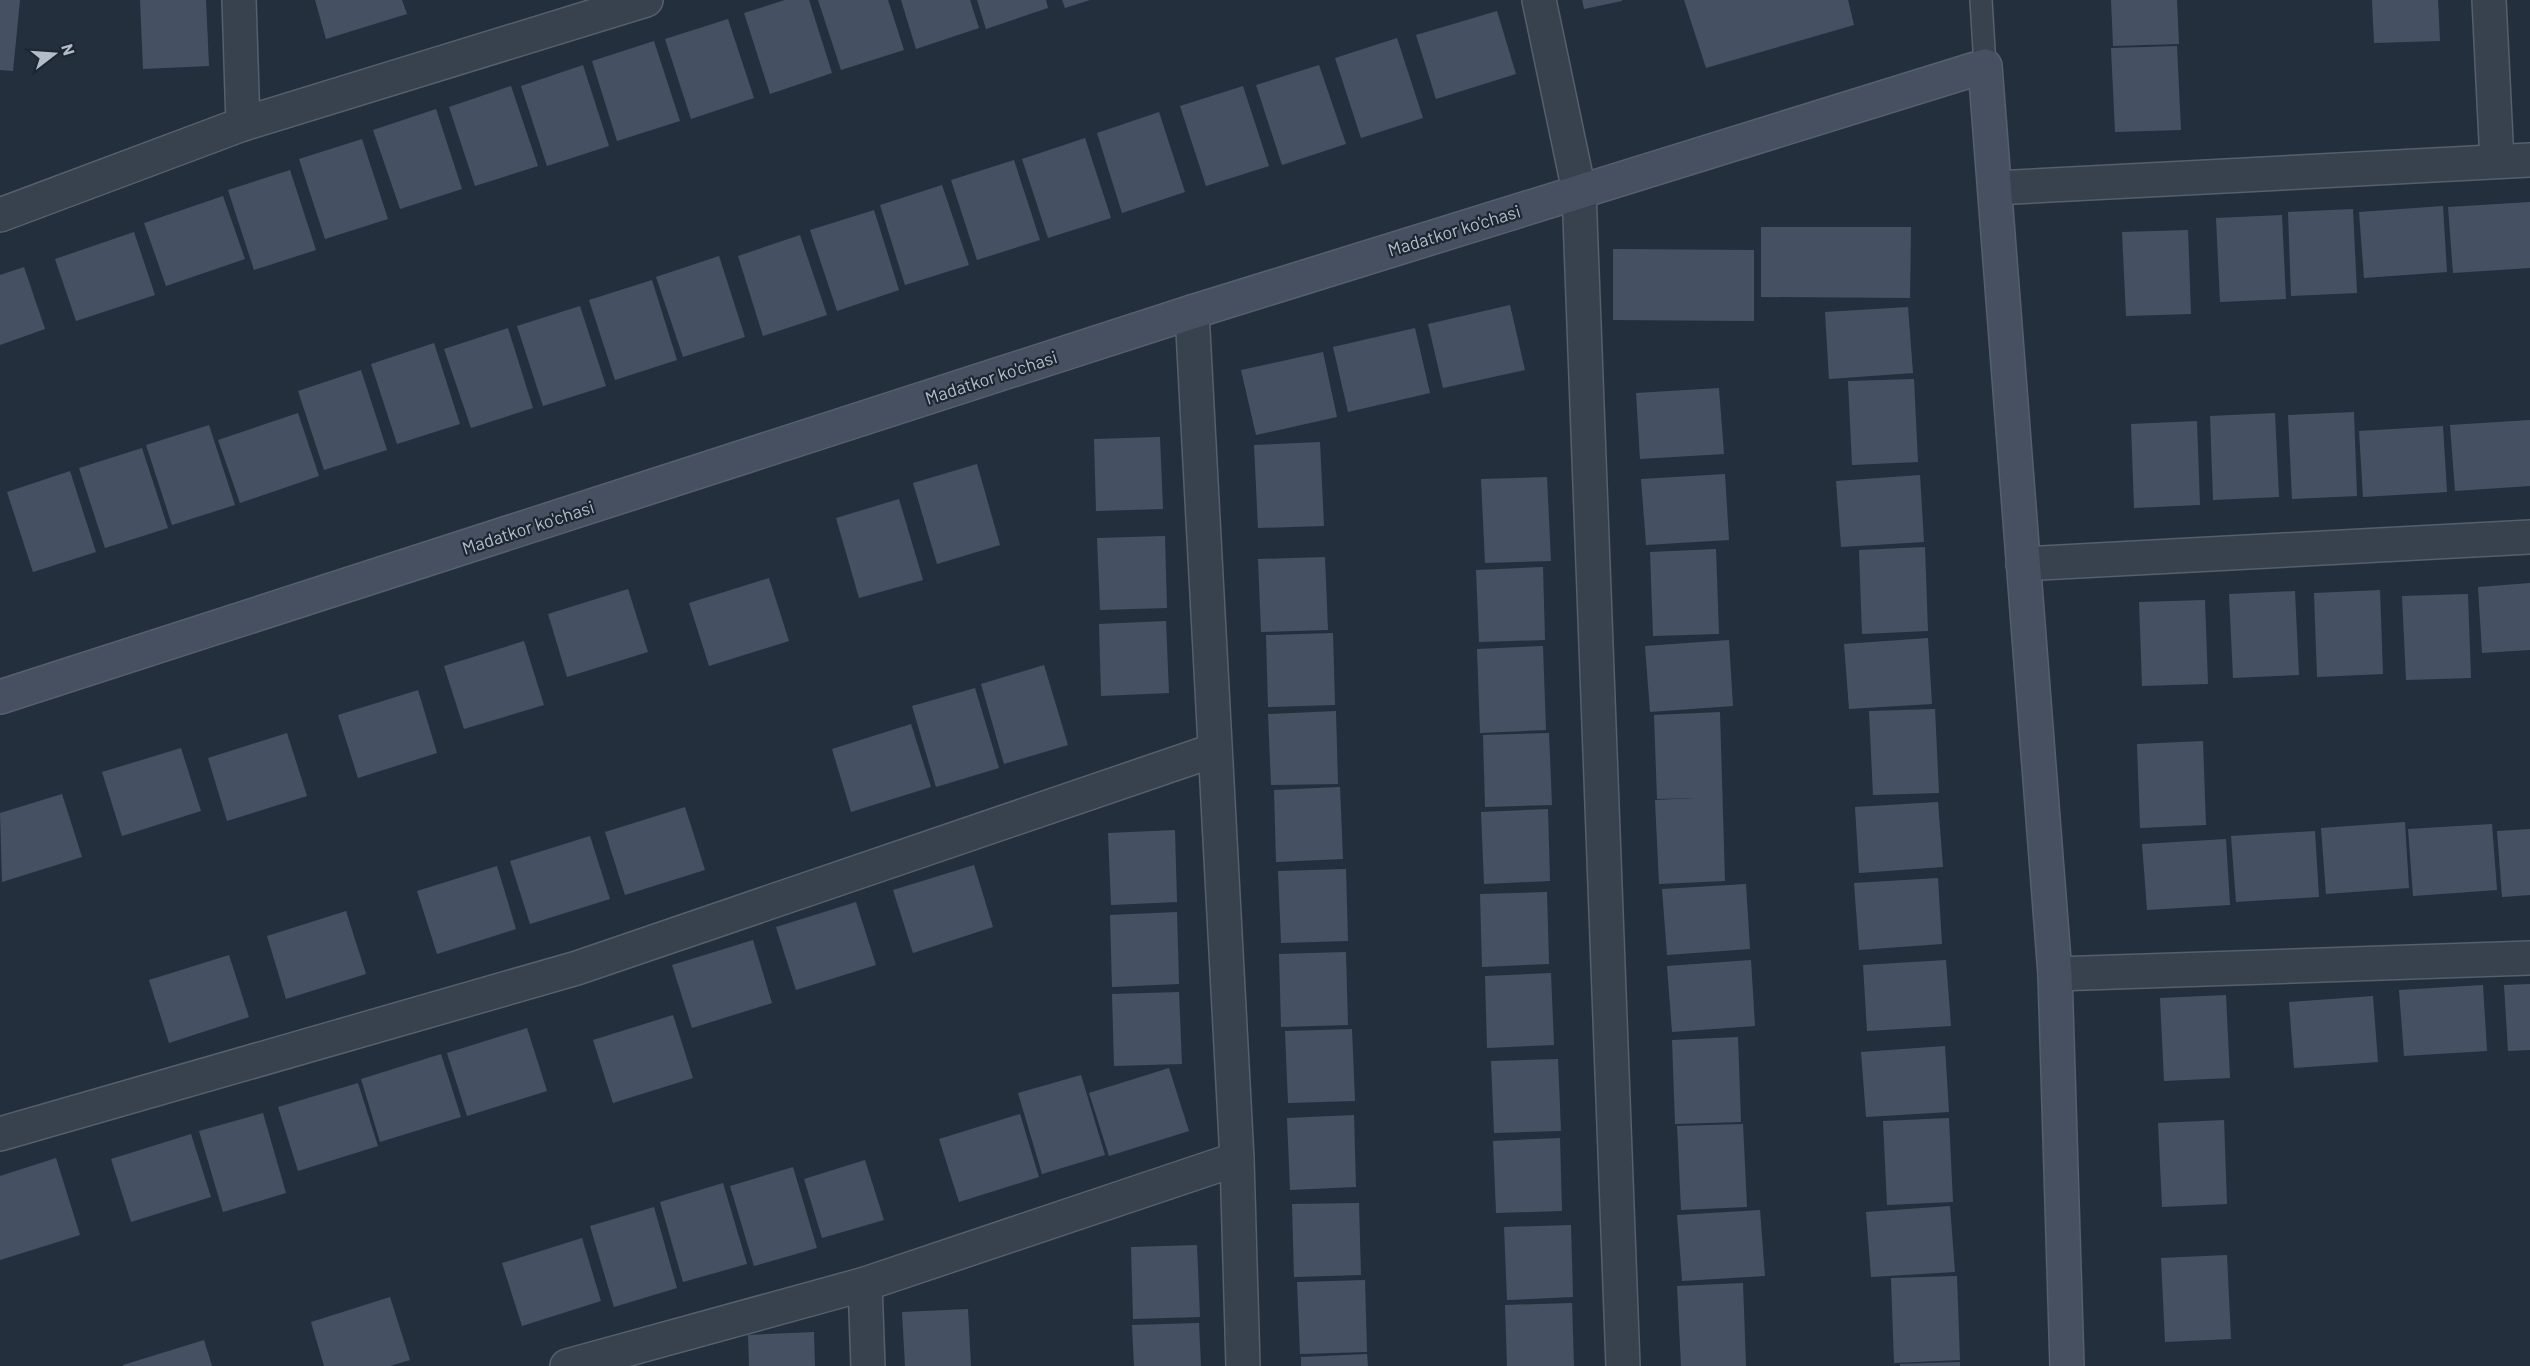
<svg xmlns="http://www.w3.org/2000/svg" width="2530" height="1366" viewBox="0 0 2530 1366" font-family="Barlow,sans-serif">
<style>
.building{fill:#455162}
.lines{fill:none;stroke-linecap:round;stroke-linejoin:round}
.lane-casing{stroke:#565f6c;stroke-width:24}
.street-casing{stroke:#565f6c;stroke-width:36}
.secondary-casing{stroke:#565f6c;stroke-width:36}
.lane{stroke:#38414e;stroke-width:21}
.street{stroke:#38414e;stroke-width:33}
.secondary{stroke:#465061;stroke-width:33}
.labels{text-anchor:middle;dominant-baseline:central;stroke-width:4.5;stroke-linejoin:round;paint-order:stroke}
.street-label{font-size:18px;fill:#b4bcc9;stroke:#1d2633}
</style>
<rect width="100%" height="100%" fill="#242f3e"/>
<g class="building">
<path d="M0 0H20L13 71 0 70Z"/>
<path d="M140 0H206L209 66 143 69Z"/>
<path d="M315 0H402L407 14 326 39Z"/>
<path d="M785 0H809L832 73 770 94 744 13Z"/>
<path d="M818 0H888L904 50 841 70Z"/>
<path d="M901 0H970L979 28 916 49Z"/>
<path d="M977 0H1046L1048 8 986 29Z"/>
<path d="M1062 0H1090L1065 8Z"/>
<path d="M1582 0H1622V1L1584 9Z"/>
<path d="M1684 0H1848L1854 25 1706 68Z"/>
<path d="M2111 0H2177L2179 44 2113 46Z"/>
<path d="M2372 0H2438L2440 41 2374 43Z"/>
<path d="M1497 11 1516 74 1436 99 1416 35Z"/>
<path d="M728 19 754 98 691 119 665 39Z"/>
<path d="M1397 38 1423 118 1361 138 1335 58Z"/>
<path d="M654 41 680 121 617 141 592 61Z"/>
<path d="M2177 46 2181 130 2115 132 2111 48Z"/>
<path d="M583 65 609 146 547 166 521 86Z"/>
<path d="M1319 65 1346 144 1282 165 1256 85Z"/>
<path d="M511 86 538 166 475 186 449 107Z"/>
<path d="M1243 86 1269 166 1206 186 1180 106Z"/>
<path d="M436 109 462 189 400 209 373 130Z"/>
<path d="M1159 112 1185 192 1122 213 1097 133Z"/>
<path d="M1085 138 1111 218 1048 238 1022 159Z"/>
<path d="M362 139 388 219 325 239 299 159Z"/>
<path d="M1014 160 1040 240 977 260 951 180Z"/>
<path d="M290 170 316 250 254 270 228 190Z"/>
<path d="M942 185 969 265 905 285 880 205Z"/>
<path d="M223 196 245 259 166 286 144 223Z"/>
<path d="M2530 202V268L2453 273 2448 207Z"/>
<path d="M2443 206 2447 272 2364 278 2359 212Z"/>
<path d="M2353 209 2357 293 2291 296 2288 212Z"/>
<path d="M874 210 899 290 837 311 810 230Z"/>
<path d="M2282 215 2286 299 2220 302 2216 218Z"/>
<path d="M1761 227H1911L1910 298 1761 297Z"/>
<path d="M2188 230 2191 314 2126 316 2122 232Z"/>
<path d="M134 232 155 295 76 321 55 259Z"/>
<path d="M800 235 827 315 763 336 738 256Z"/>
<path d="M1613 249 1754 250V321L1613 320Z"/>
<path d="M719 256 745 337 683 357 656 277Z"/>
<path d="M24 267 45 329 0 345V275Z"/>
<path d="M652 280 677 360 615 380 589 300Z"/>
<path d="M1510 305 1525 370 1443 388 1428 324Z"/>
<path d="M580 306 606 386 543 406 517 326Z"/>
<path d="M1908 307 1913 373 1829 379 1825 312Z"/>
<path d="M508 328 533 408 471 428 444 349Z"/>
<path d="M1415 328 1430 393 1348 412 1333 347Z"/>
<path d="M434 343 460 424 397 444 371 364Z"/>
<path d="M1323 352 1337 417 1256 435 1241 370Z"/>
<path d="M361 370 387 450 324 470 298 391Z"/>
<path d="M1914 379 1918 462 1852 465 1848 381Z"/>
<path d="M1719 388 1724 454 1640 459 1636 393Z"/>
<path d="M2354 412 2357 496 2292 499 2288 415Z"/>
<path d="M298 413 319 476 240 503 218 440Z"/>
<path d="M2275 413 2279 497 2213 500 2210 416Z"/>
<path d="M2530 420V486L2455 491 2450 425Z"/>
<path d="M2197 421 2200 505 2134 508 2131 424Z"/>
<path d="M209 425 235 505 172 525 146 445Z"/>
<path d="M2443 426 2447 492 2363 497 2359 431Z"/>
<path d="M1160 437 1163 509 1096 511 1094 439Z"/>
<path d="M1320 442 1324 526 1258 528 1254 445Z"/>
<path d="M142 448 168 528 105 548 79 468Z"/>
<path d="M977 464 1000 545 937 564 913 483Z"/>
<path d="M70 471 96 552 33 572 7 492Z"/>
<path d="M1725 474 1729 540 1646 545 1641 479Z"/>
<path d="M1920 475 1924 542 1841 547 1836 481Z"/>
<path d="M1547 477 1551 561 1485 563 1481 479Z"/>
<path d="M899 499 923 580 859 598 836 518Z"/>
<path d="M1165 536 1167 608 1100 610 1097 538Z"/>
<path d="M1925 547 1928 631 1862 634 1859 550Z"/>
<path d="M1716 549 1719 634 1653 636 1650 552Z"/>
<path d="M1325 557 1328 630 1261 632 1258 559Z"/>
<path d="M1543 567 1545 640 1479 642 1476 570Z"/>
<path d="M769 578 789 641 709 666 689 603Z"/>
<path d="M2530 583V650L2482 653 2478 587Z"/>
<path d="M628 589 648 652 567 677 548 614Z"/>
<path d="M2380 590 2383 674 2317 677 2314 593Z"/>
<path d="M2295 591 2299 675 2233 678 2229 594Z"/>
<path d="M2468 594 2471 678 2406 680 2402 596Z"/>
<path d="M2205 600 2208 684 2142 686 2139 602Z"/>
<path d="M1166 621 1169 693 1101 696 1099 624Z"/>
<path d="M1333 633 1335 705 1268 707 1266 635Z"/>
<path d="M1928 638 1932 704 1849 709 1844 644Z"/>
<path d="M1729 640 1733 706 1650 712 1645 646Z"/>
<path d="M524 641 544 705 464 729 444 666Z"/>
<path d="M1543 646 1546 730 1480 733 1477 649Z"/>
<path d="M1044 665 1068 745 1004 764 981 684Z"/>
<path d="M975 688 999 768 936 787 912 706Z"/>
<path d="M418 690 437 753 358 778 338 715Z"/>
<path d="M1935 709 1939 793 1873 795 1869 711Z"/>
<path d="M1336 711 1338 784 1271 785 1268 714Z"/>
<path d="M1720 712 1725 881 1659 884 1655 800 1696 798 1657 799 1654 715Z"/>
<path d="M911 724 931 787 851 812 832 749Z"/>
<path d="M287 733 307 796 227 821 208 758Z"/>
<path d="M1549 733 1552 805 1485 807 1483 735Z"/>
<path d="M2203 741 2206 825 2140 828 2137 744Z"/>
<path d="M181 748 201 811 122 836 102 772Z"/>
<path d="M1340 787 1343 859 1276 862 1274 790Z"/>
<path d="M62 794 82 857 2 882 0 813Z"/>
<path d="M1938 802 1943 867 1859 873 1855 807Z"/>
<path d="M685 807 705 870 625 895 605 832Z"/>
<path d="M1548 809 1550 881 1484 884 1481 812Z"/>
<path d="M2405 822 2409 888 2326 894 2321 828Z"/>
<path d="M2492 824 2497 890 2413 896 2408 829Z"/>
<path d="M2530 829V895L2502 897 2497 831Z"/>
<path d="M1175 830 1177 902 1111 905 1108 833Z"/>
<path d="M2315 831 2319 897 2236 902 2231 836Z"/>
<path d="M590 836 610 899 530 924 510 861Z"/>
<path d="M2226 839 2230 905 2147 910 2142 844Z"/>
<path d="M974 865 993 927 913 953 893 890Z"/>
<path d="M497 866 516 929 437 954 417 891Z"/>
<path d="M1346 869 1348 941 1281 943 1278 871Z"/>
<path d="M1938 878 1942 944 1859 950 1854 883Z"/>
<path d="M1746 884 1750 949 1667 955 1662 889Z"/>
<path d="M1547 892 1549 964 1482 967 1480 894Z"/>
<path d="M856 902 876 965 796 990 776 927Z"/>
<path d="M346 911 366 974 286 999 267 936Z"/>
<path d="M1177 912 1179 984 1112 987 1110 915Z"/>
<path d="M753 940 772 1003 692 1028 672 965Z"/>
<path d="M1346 952 1348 1025 1281 1027 1279 954Z"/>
<path d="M229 955 249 1017 169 1043 149 980Z"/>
<path d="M1751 960 1755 1026 1672 1032 1667 966Z"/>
<path d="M1946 960 1951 1026 1867 1031 1863 965Z"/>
<path d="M1551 973 1554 1045 1487 1048 1485 976Z"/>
<path d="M2530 984V1050L2508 1051 2504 985Z"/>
<path d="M2483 985 2487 1051 2404 1056 2399 990Z"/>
<path d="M1179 992 1182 1064 1114 1066 1112 994Z"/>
<path d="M2226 995 2230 1078 2164 1081 2160 998Z"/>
<path d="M2373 996 2378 1062 2294 1068 2289 1002Z"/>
<path d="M673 1015 693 1078 613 1103 593 1040Z"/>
<path d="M527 1028 547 1091 467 1116 447 1053Z"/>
<path d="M1352 1029 1355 1101 1288 1103 1285 1031Z"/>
<path d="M1738 1037 1741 1122 1675 1124 1672 1040Z"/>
<path d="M1945 1046 1949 1112 1866 1117 1861 1052Z"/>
<path d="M441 1054 461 1117 380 1142 361 1079Z"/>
<path d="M1558 1059 1561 1131 1494 1133 1491 1061Z"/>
<path d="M1169 1068 1189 1131 1109 1156 1089 1093Z"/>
<path d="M1081 1075 1105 1155 1042 1174 1018 1093Z"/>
<path d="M358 1083 378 1146 298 1171 278 1107Z"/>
<path d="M263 1113 286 1193 223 1212 199 1131Z"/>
<path d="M1020 1114 1039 1177 959 1202 939 1139Z"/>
<path d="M1354 1115 1356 1187 1290 1190 1287 1118Z"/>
<path d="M1949 1118 1953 1202 1887 1205 1883 1121Z"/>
<path d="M2224 1120 2227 1204 2162 1207 2158 1123Z"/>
<path d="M1743 1124 1747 1207 1681 1210 1677 1126Z"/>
<path d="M191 1134 211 1197 131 1222 111 1159Z"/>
<path d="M1560 1138 1562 1211 1496 1213 1493 1141Z"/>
<path d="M56 1158 80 1235 0 1260V1176Z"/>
<path d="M865 1160 884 1220 822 1238 804 1179Z"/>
<path d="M793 1167 817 1248 754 1266 730 1186Z"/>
<path d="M723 1183 747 1264 683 1282 660 1202Z"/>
<path d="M1359 1203 1361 1275 1294 1277 1292 1204Z"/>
<path d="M1950 1206 1955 1272 1871 1277 1866 1212Z"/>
<path d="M654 1207 677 1288 614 1307 590 1226Z"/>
<path d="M1760 1210 1765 1276 1682 1281 1677 1215Z"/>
<path d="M1571 1225 1573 1297 1507 1300 1504 1227Z"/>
<path d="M582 1238 601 1301 522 1326 502 1263Z"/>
<path d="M1197 1245 1200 1317 1133 1319 1131 1247Z"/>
<path d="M2227 1255 2231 1339 2165 1342 2161 1258Z"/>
<path d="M1957 1276 1960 1360 1894 1363 1891 1278Z"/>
<path d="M1365 1280 1367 1352 1300 1354 1297 1282Z"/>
<path d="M1743 1283 1746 1366H1681L1677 1286Z"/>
<path d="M390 1297 410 1360 390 1366H324L311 1322Z"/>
<path d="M1572 1303 1574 1366H1507L1505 1305Z"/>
<path d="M968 1309 971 1366H905L902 1312Z"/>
<path d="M1199 1323 1201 1366H1134L1132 1325Z"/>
<path d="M814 1332 815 1366H749L748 1335Z"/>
<path d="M204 1340 212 1366H123V1365Z"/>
<path d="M1367 1354 1368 1366H1301V1357Z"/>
<path d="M1960 1362V1366H1900V1364Z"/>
</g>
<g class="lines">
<g class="lane-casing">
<path id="lane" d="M1981 0 1985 66"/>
</g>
<g class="street-casing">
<g id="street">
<path d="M239 0 243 124"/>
<path d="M1539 0 1579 191 1623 1366"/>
<path d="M2489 0 2497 161"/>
<path d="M1995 188 2530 160"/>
<path d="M0 215 243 124 646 0"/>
<path d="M1192 312 1237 1159 1243 1366"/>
<path d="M2023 564 2530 537"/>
<path d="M2055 974 2530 958"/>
<path d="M0 1134 577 968 1215 750"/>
<path d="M865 1284 868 1366"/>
<path d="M567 1366 865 1284 1237 1159"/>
</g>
</g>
<g class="secondary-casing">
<path id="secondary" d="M0 697 1192 312 1985 66 2055 974 2067 1366"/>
</g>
<use href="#lane" class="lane"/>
<use href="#street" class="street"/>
<use href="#secondary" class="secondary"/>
</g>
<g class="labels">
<g class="street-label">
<text transform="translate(1454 230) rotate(-17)">Madatkor ko'chasi</text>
<text transform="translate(991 377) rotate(-18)">Madatkor ko'chasi</text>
<text transform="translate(528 527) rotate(-18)">Madatkor ko'chasi</text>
</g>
</g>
<g transform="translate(54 54) rotate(73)" stroke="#1d2633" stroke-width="4.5" paint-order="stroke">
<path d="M0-4.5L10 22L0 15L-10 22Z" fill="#b4bcc9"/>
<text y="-9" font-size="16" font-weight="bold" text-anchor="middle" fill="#b4bcc9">N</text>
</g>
</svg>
